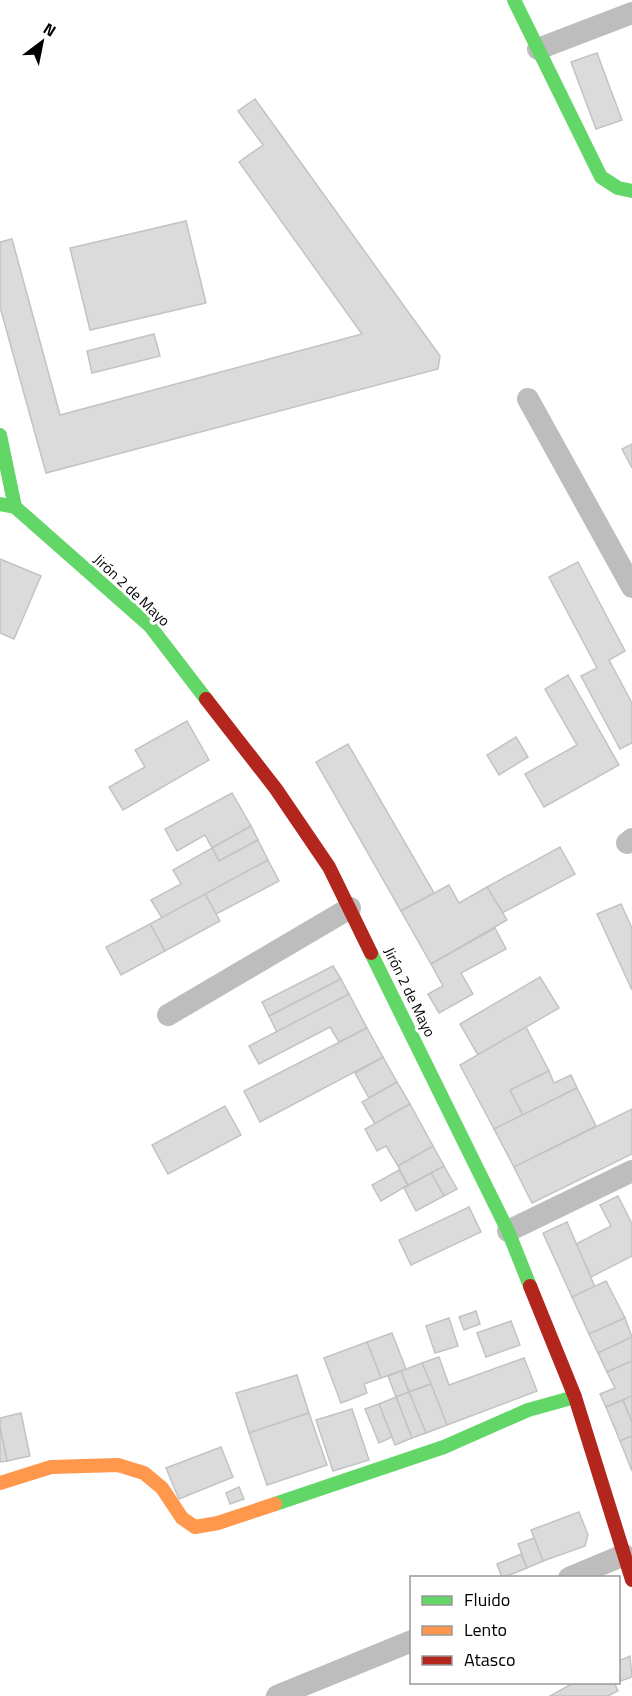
<svg xmlns="http://www.w3.org/2000/svg" width="632" height="1696" viewBox="0 0 632 1696" font-family="'Titillium Web',sans-serif">
<style>
.building{fill:#dbdbdb;stroke:#c3c3c3;stroke-width:1.5}
.lines{fill:none;stroke-linecap:round;stroke-linejoin:round}
.street{stroke:#bdbdbd;stroke-width:22}
.fast{stroke:#63d668;stroke-width:14}
.slow{stroke:#ff974d;stroke-width:14}
.jam{stroke:#b3261e;stroke-width:14}
.labels{text-anchor:middle;dominant-baseline:central;stroke-width:6;stroke-linejoin:round;paint-order:stroke}
.street-label{font-size:15px;fill:#000;stroke:#fff}
</style>
<rect width="100%" height="100%" fill="#fff"/>
<g class="building">
<path d="M597 53 622 120 596 129 571 62Z"/>
<path d="M255 99 440 356 438 369 46 473 0 307V242L12 239 60 415 362 334 239 162 263 145 238 111Z"/>
<path d="M186 221 206 303 90 330 70 248Z"/>
<path d="M154 334 160 356 92 373 87 351Z"/>
<path d="M632 444V468L622 449Z"/>
<path d="M0 559 41 576 14 639 0 633Z"/>
<path d="M578 562 625 651 609 660 632 703V743L620 749 581 676 597 668 549 577Z"/>
<path d="M568 675 619 765 544 807 525 774 577 745 545 689Z"/>
<path d="M187 721 209 760 123 810 109 787 145 767 135 750Z"/>
<path d="M516 737 528 757 499 775 487 755Z"/>
<path d="M348 744 434 893 401 911 316 762Z"/>
<path d="M232 793 251 826 212 848 205 835 177 851 165 829Z"/>
<path d="M251 826 258 840 219 861 212 848Z"/>
<path d="M258 840 268 860 162 918 151 900 181 884 173 870 212 848 219 861Z"/>
<path d="M560 847 575 874 502 913 487 887Z"/>
<path d="M268 860 279 881 216 914 205 894Z"/>
<path d="M449 885 459 903 487 887 507 920 431 964 401 911Z"/>
<path d="M205 894 220 921 165 951 150 924Z"/>
<path d="M621 904 632 928V990L597 914Z"/>
<path d="M150 924 165 951 121 975 106 947Z"/>
<path d="M495 928 506 949 461 973 473 994 439 1013 428 994 443 986 431 964Z"/>
<path d="M333 966 341 979 269 1016 262 1002Z"/>
<path d="M540 977 559 1008 478 1055 460 1024Z"/>
<path d="M341 979 349 994 277 1032 269 1016Z"/>
<path d="M349 994 367 1028 339 1042 330 1027 259 1064 249 1046Z"/>
<path d="M526 1027 549 1071 510 1090 523 1115 494 1129 460 1065Z"/>
<path d="M367 1028 383 1057 260 1122 244 1091Z"/>
<path d="M383 1057 397 1082 369 1098 355 1073Z"/>
<path d="M549 1071 554 1083 571 1075 577 1088 523 1115 510 1090Z"/>
<path d="M397 1082 410 1104 375 1124 362 1102Z"/>
<path d="M577 1088 596 1126 514 1167 494 1129Z"/>
<path d="M410 1104 433 1146 398 1166 386 1146 377 1151 365 1129Z"/>
<path d="M225 1106 241 1135 168 1174 152 1145Z"/>
<path d="M632 1109V1154L532 1203 514 1167Z"/>
<path d="M433 1146 444 1166 408 1185 398 1166Z"/>
<path d="M444 1166 457 1189 444 1196 431 1173Z"/>
<path d="M399 1170 408 1185 381 1201 372 1185Z"/>
<path d="M431 1173 444 1196 416 1211 404 1188Z"/>
<path d="M618 1196 632 1224V1256L591 1277 576 1244 611 1226 600 1205Z"/>
<path d="M469 1207 481 1232 411 1265 399 1240Z"/>
<path d="M567 1222 595 1287 572 1297 543 1233Z"/>
<path d="M606 1281 625 1318 589 1334 572 1297Z"/>
<path d="M476 1311 480 1324 464 1330 459 1317Z"/>
<path d="M449 1318 458 1346 435 1353 426 1326Z"/>
<path d="M625 1318 632 1337 598 1353 589 1334Z"/>
<path d="M511 1321 520 1345 486 1357 477 1333Z"/>
<path d="M392 1333 406 1369 381 1378 367 1342Z"/>
<path d="M632 1337V1361L607 1372 598 1353Z"/>
<path d="M367 1342 381 1378 364 1384 367 1393 341 1403 324 1358Z"/>
<path d="M439 1357 449 1385 524 1358 537 1391 447 1425 422 1363Z"/>
<path d="M632 1361V1396L606 1407 600 1394 615 1388 607 1372Z"/>
<path d="M422 1363 431 1384 409 1392 401 1371Z"/>
<path d="M401 1371 409 1392 396 1397 388 1376Z"/>
<path d="M297 1375 309 1413 249 1433 236 1393Z"/>
<path d="M431 1384 447 1425 426 1433 409 1392Z"/>
<path d="M409 1392 426 1433 412 1438 396 1397Z"/>
<path d="M632 1396V1423L623 1400Z"/>
<path d="M396 1397 412 1438 395 1445 379 1404Z"/>
<path d="M623 1400 632 1423V1436L620 1441 606 1407Z"/>
<path d="M379 1404 392 1437 379 1443 365 1409Z"/>
<path d="M352 1409 369 1460 333 1471 316 1420Z"/>
<path d="M21 1413 30 1456 7 1461 0 1427V1418Z"/>
<path d="M309 1413 327 1465 267 1485 249 1433Z"/>
<path d="M0 1427 7 1461 0 1462Z"/>
<path d="M632 1436V1471L620 1441Z"/>
<path d="M221 1447 233 1477 179 1499 166 1468Z"/>
<path d="M239 1487 244 1499 230 1504 226 1493Z"/>
<path d="M579 1512 588 1535 585 1546 543 1561 531 1530Z"/>
<path d="M534 1538 543 1561 527 1568 518 1544Z"/>
<path d="M521 1554 527 1568 502 1578 497 1564Z"/>
<path d="M630 1656 632 1677 618 1682V1661Z"/>
<path d="M575 1682H614L618 1691 608 1696H550Z"/>
</g>
<g class="lines">
<g class="street">
<path d="M538 49 632 13"/>
<path d="M528 399 632 587"/>
<path d="M627 843 632 839"/>
<path d="M168 1015 350 908"/>
<path d="M508 1231 632 1171"/>
<path d="M569 1578 624 1555"/>
<path d="M277 1696 412 1641"/>
</g>
<g class="fast">
<path d="M514 0 601 177 618 188 632 191"/>
<path d="M0 435 15 507"/>
<path d="M0 504 15 507 150 626 206 699"/>
<path d="M371 953 508 1231 530 1286"/>
<path d="M275 1504 444 1447 528 1410 575 1397"/>
</g>
<path class="slow" d="M0 1483 51 1467 118 1465 144 1473 162 1488 182 1518 195 1527 218 1523 275 1504"/>
<g class="jam">
<path d="M206 699 276 789 329 867 371 953"/>
<path d="M530 1286 575 1397 632 1580"/>
</g>
</g>
<g class="labels">
<g class="street-label">
<text transform="translate(132 590) rotate(43)">Jirón 2 de Mayo</text>
<text transform="translate(410 992) rotate(64)">Jirón 2 de Mayo</text>
</g>
</g>
<rect x="410" y="1576" width="210" height="108" fill="#ffffff" stroke="#999999" stroke-width="1.5"/>
<rect x="422" y="1596" width="30" height="9" fill="#63d668" stroke="#999999" stroke-width="1.5"/>
<text x="464" y="1606" font-size="18" fill="#000000">Fluido</text>
<rect x="422" y="1626" width="30" height="9" fill="#ff974d" stroke="#999999" stroke-width="1.5"/>
<text x="464" y="1636" font-size="18" fill="#000000">Lento</text>
<rect x="422" y="1656" width="30" height="9" fill="#b3261e" stroke="#999999" stroke-width="1.5"/>
<text x="464" y="1666" font-size="18" fill="#000000">Atasco</text>
<g transform="translate(42 42) rotate(32)" stroke="#ffffff" stroke-width="4.5" paint-order="stroke">
<path d="M0-4.5L10 22L0 15L-10 22Z" fill="#000000"/>
<text y="-9" font-size="16" font-weight="bold" text-anchor="middle" fill="#000000">N</text>
</g>
</svg>
